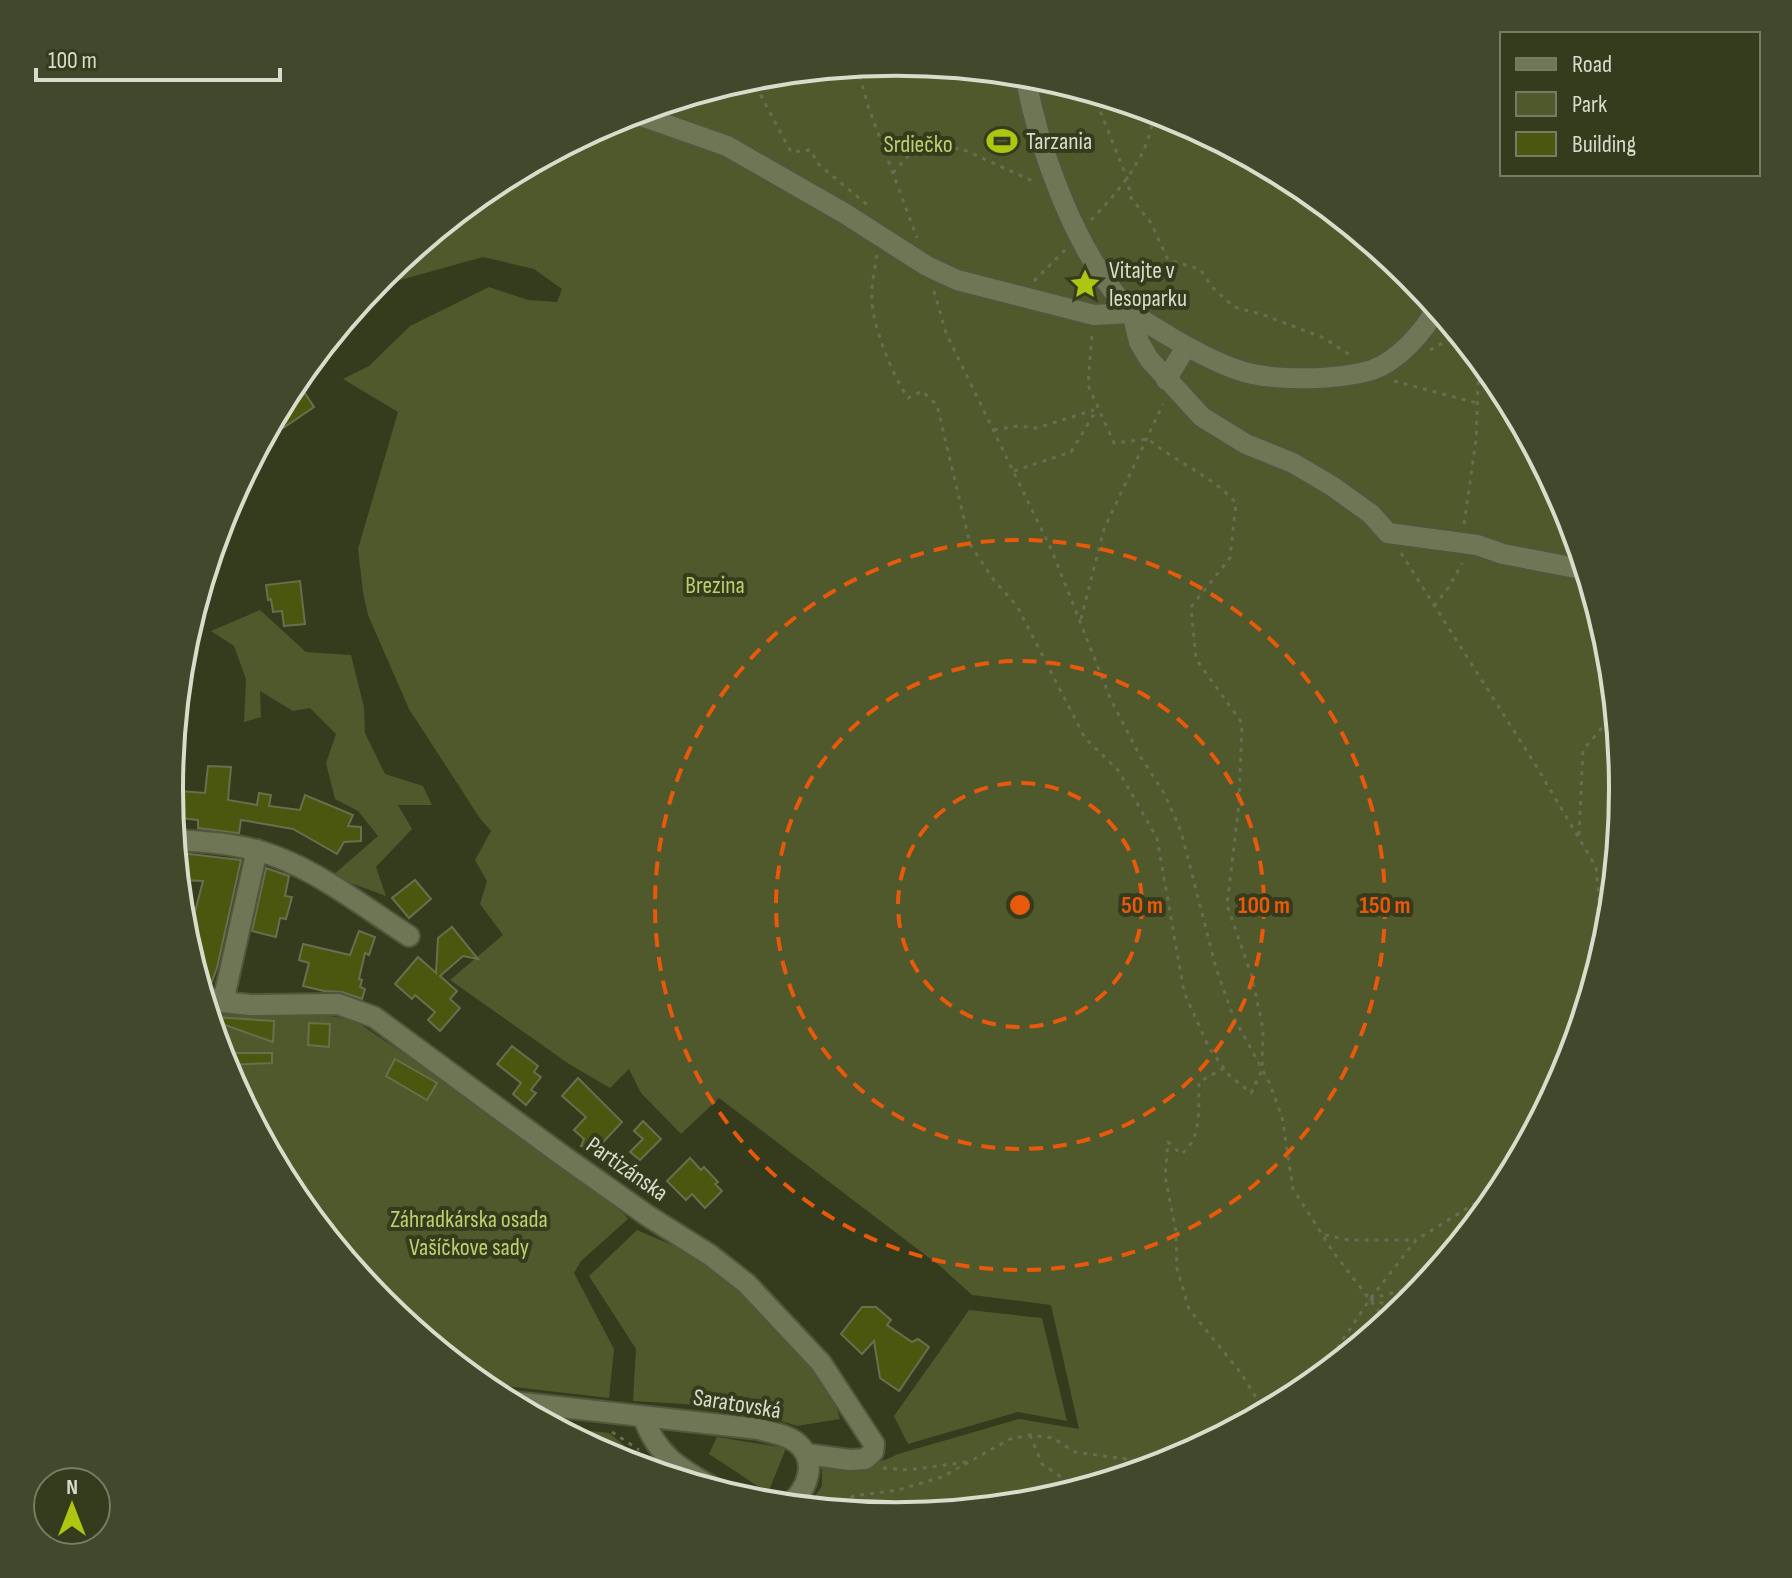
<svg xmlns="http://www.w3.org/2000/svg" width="1792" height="1578" viewBox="0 0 1792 1578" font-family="'Sofia Sans Condensed',sans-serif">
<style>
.green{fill:#4f592c}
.building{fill:#4b570f;stroke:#676f4e;stroke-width:2}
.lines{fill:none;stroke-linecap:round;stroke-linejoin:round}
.minor-casing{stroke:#51563c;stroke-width:24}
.path{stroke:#676d52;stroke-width:3;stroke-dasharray:4 6;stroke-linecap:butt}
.minor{stroke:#6e7655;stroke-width:20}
.ring{fill:none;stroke:#e8590c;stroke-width:4;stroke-dasharray:14 10}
.labels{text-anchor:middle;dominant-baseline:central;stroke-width:8;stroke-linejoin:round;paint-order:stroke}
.poi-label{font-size:24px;fill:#d8ddcb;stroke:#353b1d;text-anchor:start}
.park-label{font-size:24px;fill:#bcd070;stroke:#353b1d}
.street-label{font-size:24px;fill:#d8ddcb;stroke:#353b1d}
.rim{fill:none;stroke:#d8ddcb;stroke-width:4}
.centre{fill:#e8590c;stroke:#353b1d;stroke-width:4}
.ring-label{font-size:24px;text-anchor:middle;font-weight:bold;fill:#e8590c;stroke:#353b1d;stroke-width:8;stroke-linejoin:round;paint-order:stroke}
</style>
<rect width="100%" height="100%" fill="#353b1d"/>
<g class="green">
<path d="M896 62 1038 76 1175 118 1300 185 1410 275 1501 385 1568 511 1609 648 1623 789 1609 931 1567 1068 1500 1193 1410 1303 1301 1393 1174 1461 1037 1502 896 1516 808 1507 822 1486V1465C848 1465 876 1467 898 1454L1019 1419 1079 1429 1051 1305 972 1295 941 1267 719 1098 681 1134 641 1093 629 1069 610 1088 569 1064 450 980 503 935 480 904 487 881 475 860 491 831 479 817 409 709 368 615 363 592 358 549 398 412 343 379 369 366 410 326 489 287 528 300 557 302 562 289 534 269 483 257 393 282 362 300 382 275 492 184 618 117 755 76Z"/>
<path d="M260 610 306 652 351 655 364 707 365 733 385 774 423 786 432 805H398L412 829 376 867 386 896 332 876 378 836 358 811 335 799 326 763 336 734 310 708 293 711 260 691 261 717 244 722 246 679 234 646 211 631Z"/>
<path d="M205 1005C217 1008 230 1013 242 1014 284 1016 320 1008 360 1024L490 1112 620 1209 628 1219 581 1261 574 1273 614 1349 609 1398 480 1383 382 1303 291 1193 224 1067Z"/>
<path d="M637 1230 709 1261 828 1380 840 1419 797 1426 736 1407 633 1401 636 1349 589 1276Z"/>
<path d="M969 1310 1042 1318 1067 1421 1018 1412 908 1444 894 1416Z"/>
<path d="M555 1427 609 1433 625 1446 594 1448Z"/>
<path d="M717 1437 786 1448 768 1493 709 1454Z"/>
</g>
<g class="building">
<path d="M299 384 314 407 283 428 275 416 289 390Z"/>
<path d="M300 581 305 624 284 626 282 611 273 612 271 599 268 600 266 585Z"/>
<path d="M208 766 231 767 228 800 257 805 259 793 271 795 269 806 300 810 305 795 353 815 348 826 361 827V841L344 842 337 854 293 829 241 820 239 833H237L198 828V820L172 817 170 797 180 798V791L205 793Z"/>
<path d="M181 853 241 860 217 968 211 984 198 980 183 930 182 924 191 927 203 881 182 880Z"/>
<path d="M266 868 289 876 285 896 292 897 286 919 280 918 276 937 252 931Z"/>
<path d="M415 880 431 899 409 918 392 898Z"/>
<path d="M452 927 478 959 463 956 440 976 457 991 450 999 460 1008 440 1031 428 1020 435 1012 415 995 412 999 395 984 418 957 436 973 438 938Z"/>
<path d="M359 931 375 937 369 955 365 953 359 979 362 980 360 987 365 989 362 999 342 992 324 991 303 986 309 963 299 960 303 944 350 955Z"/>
<path d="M215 1017 274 1021 273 1042 214 1021Z"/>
<path d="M309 1023 330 1024 329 1047 308 1045Z"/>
<path d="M512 1046 538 1066 534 1072 541 1077 531 1090 536 1093 526 1105 513 1094 521 1083 497 1064Z"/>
<path d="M220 1053H272V1063L224 1065Z"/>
<path d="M395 1059 437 1083 427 1100 386 1076Z"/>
<path d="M578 1078 622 1122 596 1150 581 1146 584 1139 574 1130 586 1117 562 1096Z"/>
<path d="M643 1121 661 1139 640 1160 630 1152 643 1139 634 1131Z"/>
<path d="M690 1158 701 1170 704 1167 718 1182 715 1184 722 1191 705 1208 692 1194 686 1200 667 1181Z"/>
<path d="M862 1307H876L891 1320 887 1325 912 1342 918 1339 929 1347 899 1391 880 1378 874 1341 862 1354 841 1334Z"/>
</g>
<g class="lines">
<g class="minor-casing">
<g id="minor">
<path d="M1025 75C1038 147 1074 247 1123 303 1135 317 1151 325 1167 335 1189 348 1214 362 1238 370 1272 382 1338 380 1372 370 1398 361 1425 331 1437 307"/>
<path d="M633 113 727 146 844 213 927 266 957 280 1094 315 1132 313"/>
<path d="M1132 313 1139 342 1149 359 1202 417 1246 444 1293 463 1332 486 1371 514 1388 533 1477 545 1503 554 1586 570"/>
<path d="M1166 380 1186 347"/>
<path d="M174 840C208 842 245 844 277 857 324 875 367 909 409 936"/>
<path d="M202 995 223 1002 250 1005 338 1004 374 1017 563 1156 648 1216 710 1255 747 1284 821 1363 874 1444 873 1452 865 1459 850 1460 806 1454"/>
<path d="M223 1002 257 850"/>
<path d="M506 1401 759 1429C771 1433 786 1434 797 1443 819 1461 807 1491 788 1505"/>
<path d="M644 1418C657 1458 685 1471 719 1491"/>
</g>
</g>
<g class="path">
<path d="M857 66 868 106 917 238"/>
<path d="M751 77 791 152 811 150 817 163 870 207"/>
<path d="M1093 93 1127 178 1131 198 1151 223 1168 260 1200 269 1212 287 1234 307 1261 314 1324 338 1353 357"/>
<path d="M893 173 909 155 960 148 1037 183"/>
<path d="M1091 220C1119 191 1153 152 1153 111"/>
<path d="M877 255C875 269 871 284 872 299 872 326 893 376 908 398L922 391 937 405 970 544 993 579 1017 606 1085 738 1118 770 1157 838 1184 992 1209 1048 1229 1075 1251 1093 1262 1070 1263 1029 1252 977 1227 905 1239 803 1242 723 1196 659 1191 607 1230 558 1236 503C1212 476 1176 462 1148 439L1114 443 1088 385 1092 333"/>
<path d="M1034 281 1065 250"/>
<path d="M934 291 946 333 1052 551 1111 700 1140 756 1164 793 1181 831 1216 968 1233 1016 1269 1082 1282 1117 1293 1189 1334 1253 1387 1322"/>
<path d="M1430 350 1459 334"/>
<path d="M1394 381 1477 403"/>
<path d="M994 430 1016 426 1037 428 1094 410"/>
<path d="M1014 471 1071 452 1097 409"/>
<path d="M1464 524 1476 440 1478 384 1485 366"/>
<path d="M1401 553 1535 764 1596 867 1599 899 1585 1008"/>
<path d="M1434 606 1449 587 1462 563"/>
<path d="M1081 619 1104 529 1163 404"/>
<path d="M1606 723 1619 746"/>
<path d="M1579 835 1583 750 1606 723 1614 696"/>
<path d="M1599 899 1614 884"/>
<path d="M1224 1068 1199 1082C1198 1105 1203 1139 1181 1154L1168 1142 1165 1176 1176 1232 1177 1269 1189 1309 1241 1373 1265 1412"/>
<path d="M1325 1235 1349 1240H1416"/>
<path d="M1370 1299 1425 1284"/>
<path d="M1370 1299 1402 1310"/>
<path d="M1315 1381 1370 1299 1416 1240 1498 1189 1509 1177"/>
<path d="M612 1432 639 1450"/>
<path d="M1030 1435 1042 1464 1079 1489"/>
<path d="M606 1455 643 1453"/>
<path d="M883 1468 908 1470 967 1462"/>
<path d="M1109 1481 1130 1459"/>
<path d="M835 1510 853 1496 898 1490 942 1477 1010 1439 1030 1435 1053 1438 1075 1452 1162 1464"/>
</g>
<use href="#minor" class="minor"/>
</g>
<g class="ring">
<circle cx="1020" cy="905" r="122"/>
<circle cx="1020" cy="905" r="244"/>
<circle cx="1020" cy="905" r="365"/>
</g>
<defs>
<g id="stadium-bare" transform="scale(2.4)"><path d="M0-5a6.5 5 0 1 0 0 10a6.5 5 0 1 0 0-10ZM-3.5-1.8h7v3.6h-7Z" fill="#acc611" stroke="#353b1d" stroke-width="2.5" paint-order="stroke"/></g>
<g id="sight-bare" transform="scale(2.4)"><path d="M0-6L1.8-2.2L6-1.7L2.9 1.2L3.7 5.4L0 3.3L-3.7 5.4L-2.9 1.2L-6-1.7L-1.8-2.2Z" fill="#acc611" stroke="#353b1d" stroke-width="2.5" paint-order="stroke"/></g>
</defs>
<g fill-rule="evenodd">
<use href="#stadium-bare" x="1002" y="141"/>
<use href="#sight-bare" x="1085" y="284"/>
</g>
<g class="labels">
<g class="poi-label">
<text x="1026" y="141">Tarzania</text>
<text x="1109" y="270">Vitajte v<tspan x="1109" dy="28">lesoparku</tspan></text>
</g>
<g class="park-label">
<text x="918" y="144">Srdiečko</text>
<text x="715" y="585">Brezina</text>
<text x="469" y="1219">Záhradkárska osada<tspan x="469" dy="28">Vašíčkove sady</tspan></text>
</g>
<g class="street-label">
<text transform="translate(627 1169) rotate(35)">Partizánska</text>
<text transform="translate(737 1404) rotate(9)">Saratovská</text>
</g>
</g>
<path d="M0 0H1792V1578H0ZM183 789a713 713 0 1 1 1426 0a713 713 0 1 1-1426 0Z" fill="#42482b" fill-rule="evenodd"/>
<path class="rim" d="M183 789a713 713 0 1 1 1426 0a713 713 0 1 1-1426 0Z"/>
<circle cx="1020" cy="905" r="12" class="centre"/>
<g class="ring-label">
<text x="1142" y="913">50 m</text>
<text x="1264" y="913">100 m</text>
<text x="1385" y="913">150 m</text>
</g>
<rect x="1500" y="32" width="260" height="144" fill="#353b1d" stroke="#767c63" stroke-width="2"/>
<rect x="1516" y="58" width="40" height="12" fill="#6e7655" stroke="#767c63" stroke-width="2"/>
<text x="1572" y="72" font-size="24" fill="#d8ddcb">Road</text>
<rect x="1516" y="92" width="40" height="24" fill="#4f592c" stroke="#767c63" stroke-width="2"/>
<text x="1572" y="112" font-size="24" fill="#d8ddcb">Park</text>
<rect x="1516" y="132" width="40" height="24" fill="#4b570f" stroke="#767c63" stroke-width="2"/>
<text x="1572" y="152" font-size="24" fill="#d8ddcb">Building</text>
<g transform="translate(72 1506)"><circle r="38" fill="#353b1d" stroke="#767c63" stroke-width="2"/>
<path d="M0-6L14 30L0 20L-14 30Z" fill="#acc611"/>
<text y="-12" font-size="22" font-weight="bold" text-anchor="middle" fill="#d8ddcb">N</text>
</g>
<path d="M36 68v12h244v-12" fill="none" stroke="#d8ddcb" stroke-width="4"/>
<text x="48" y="68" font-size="24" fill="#d8ddcb" stroke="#353b1d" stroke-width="6" paint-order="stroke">100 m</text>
</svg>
